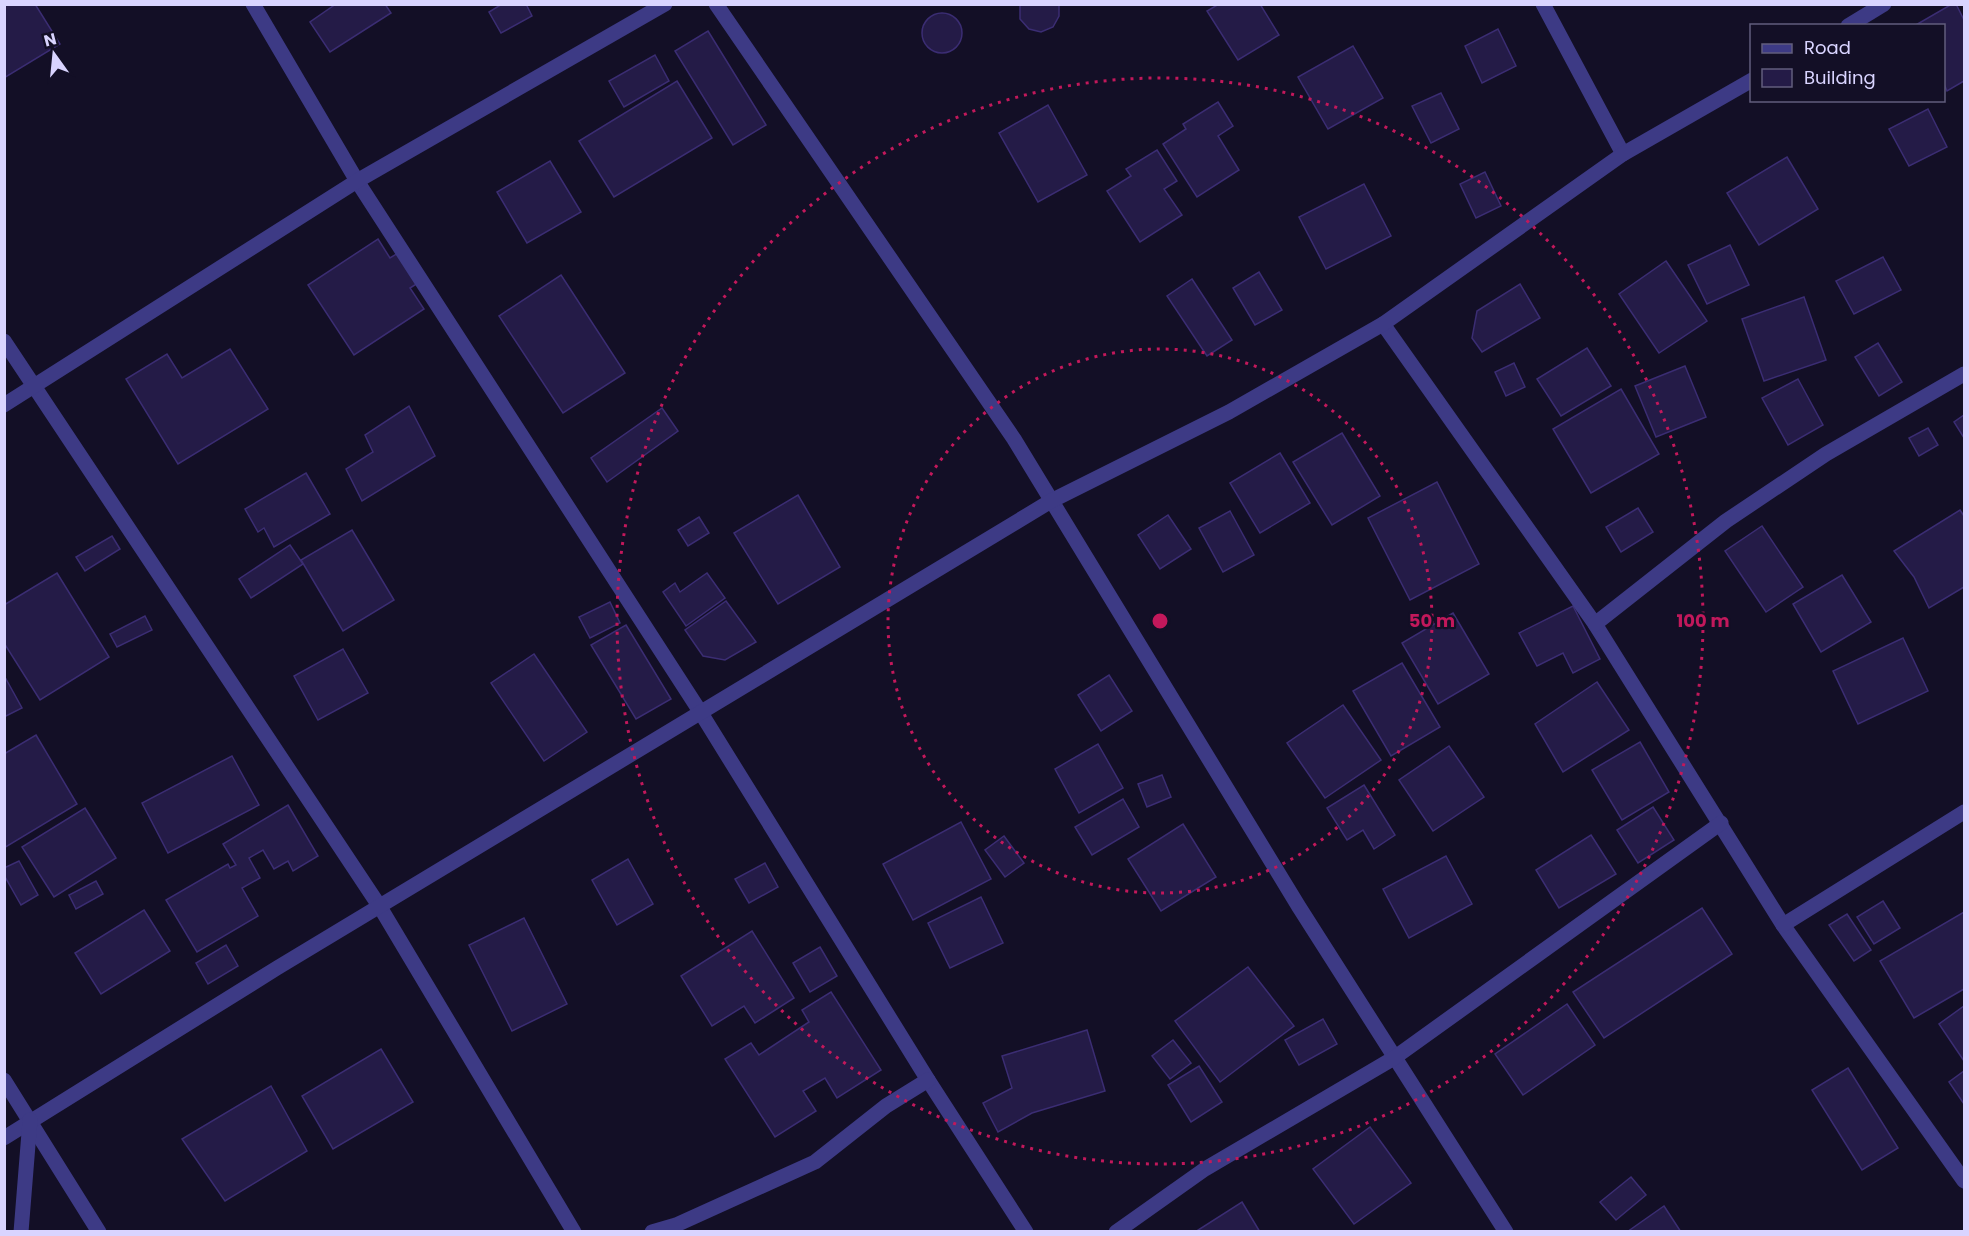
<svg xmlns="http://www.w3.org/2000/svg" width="1969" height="1236" viewBox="0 0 1969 1236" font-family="Poppins,sans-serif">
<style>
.building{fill:#241b47;stroke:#3b2d73;stroke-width:1.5}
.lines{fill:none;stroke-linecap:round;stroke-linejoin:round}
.minor{stroke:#3d3a85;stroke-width:15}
.ring{fill:none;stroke:#c2185b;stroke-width:3;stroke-dasharray:3 6}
.centre{fill:#c2185b;stroke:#130f26;stroke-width:3}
.ring-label{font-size:18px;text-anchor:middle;font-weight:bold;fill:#c2185b;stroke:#130f26;stroke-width:4.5;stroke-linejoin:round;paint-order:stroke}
</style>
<rect width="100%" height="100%" fill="#130f26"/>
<g class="building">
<path d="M4 4H35L60 44 4 78Z"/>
<path d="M336 4H385L391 13 330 52 310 22Z"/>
<path d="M502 4H526L532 16 501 33 489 12Z"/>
<path d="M1020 4H1059V16L1053 27 1041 32 1029 29 1020 19Z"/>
<path d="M1219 4H1260L1279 35 1238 60 1207 11Z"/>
<path d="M1952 4H1956L1964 20V81L1947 91 1944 84V26H1914Z"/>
<circle cx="942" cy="33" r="20"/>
<path d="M1498 29 1516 66 1482 83 1465 46Z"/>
<path d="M708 31 766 125 733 145 675 51Z"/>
<path d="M1353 46 1383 98 1328 129 1298 77Z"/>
<path d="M655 55 669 81 624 107 609 81Z"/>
<path d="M677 81 712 138 614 197 579 141Z"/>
<path d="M1441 93 1459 129 1431 143 1412 106Z"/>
<path d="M1218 102 1233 126 1218 136 1239 170 1197 197 1163 144 1186 129 1183 124Z"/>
<path d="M1048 105 1087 175 1038 202 999 133Z"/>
<path d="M1928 109 1947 147 1909 166 1889 129Z"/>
<path d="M1157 150 1177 181 1164 189 1182 215 1140 242 1107 191 1131 176 1126 169Z"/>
<path d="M1787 157 1818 209 1759 245 1727 193Z"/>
<path d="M550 161 581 212 527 243 497 192Z"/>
<path d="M1485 172 1501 206 1476 218 1460 184Z"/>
<path d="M1364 184 1391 236 1326 269 1299 217Z"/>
<path d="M378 239 390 258 398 253 418 283 410 288 424 309 354 355 308 285Z"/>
<path d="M1730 245 1749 285 1707 304 1688 265Z"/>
<path d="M1883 257 1901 290 1854 314 1836 281Z"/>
<path d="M1666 261 1707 321 1659 353 1619 294Z"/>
<path d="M1259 272 1282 310 1255 325 1233 288Z"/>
<path d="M561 275 625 373 563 413 499 316Z"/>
<path d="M1192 279 1232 340 1207 356 1167 296Z"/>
<path d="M1520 284 1540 318 1482 352 1472 338 1477 311Z"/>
<path d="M1804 297 1826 360 1764 381 1742 319Z"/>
<path d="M1878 343 1902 382 1879 396 1855 357Z"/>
<path d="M1587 348 1611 386 1561 416 1537 379Z"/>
<path d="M230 349 268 409 178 464 126 379 167 354 182 378Z"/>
<path d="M1514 363 1525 387 1506 396 1495 372Z"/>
<path d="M1685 366 1706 417 1656 437 1635 386Z"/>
<path d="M1798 379 1823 425 1788 445 1762 398Z"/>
<path d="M1621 389 1659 454 1591 493 1553 429Z"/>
<path d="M409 406 435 456 362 501 346 469 373 452 365 435Z"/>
<path d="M662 408 678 431 607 482 591 458Z"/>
<path d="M1964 415V438L1954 422Z"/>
<path d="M1928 428 1938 445 1919 456 1909 438Z"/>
<path d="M1342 433 1380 496 1332 525 1293 462Z"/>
<path d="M1280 453 1310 503 1260 533 1230 483Z"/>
<path d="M306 473 330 514 274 547 264 528 258 532 245 509Z"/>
<path d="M1437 482 1479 564 1410 600 1368 518Z"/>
<path d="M798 495 840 567 778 604 734 533Z"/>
<path d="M1638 508 1653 532 1621 552 1606 527Z"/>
<path d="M1960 510 1964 516V587L1929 608 1914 577 1894 551Z"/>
<path d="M1230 511 1254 555 1223 572 1199 528Z"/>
<path d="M1168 515 1191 549 1160 569 1138 535Z"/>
<path d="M699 517 709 533 688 546 678 530Z"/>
<path d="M1762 526 1803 587 1766 612 1725 551Z"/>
<path d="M352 530 394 600 343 631 301 560Z"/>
<path d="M112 536 120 549 85 571 76 557Z"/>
<path d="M290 545 303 564 251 598 239 579Z"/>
<path d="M57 573 109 657 40 700 4 643V605Z"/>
<path d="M707 573 725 598 686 626 663 592 675 583 680 592Z"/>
<path d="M1842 575 1871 622 1821 652 1793 604Z"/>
<path d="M726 601 756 642 725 660 703 656 685 630Z"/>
<path d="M610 602 620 623 590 638 579 617Z"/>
<path d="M1573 606 1600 659 1573 673 1563 653 1537 666 1519 633Z"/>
<path d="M1453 613 1489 674 1438 704 1402 643Z"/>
<path d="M145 616 152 630 117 647 110 634Z"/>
<path d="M626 625 671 699 636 719 591 645Z"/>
<path d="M1903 638 1928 691 1858 724 1833 671Z"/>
<path d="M343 649 368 693 318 720 294 676Z"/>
<path d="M534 654 587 732 544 761 491 683Z"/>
<path d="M1402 663 1440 727 1391 756 1353 691Z"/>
<path d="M1109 675 1132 711 1101 731 1078 695Z"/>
<path d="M6 679 22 708 4 717V680Z"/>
<path d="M1597 682 1629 730 1563 772 1535 724Z"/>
<path d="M1343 705 1381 760 1325 798 1287 743Z"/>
<path d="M36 735 77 804 4 848V754Z"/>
<path d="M1640 742 1669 792 1622 820 1592 770Z"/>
<path d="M1098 744 1123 788 1079 813 1055 769Z"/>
<path d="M1449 746 1484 797 1433 831 1399 780Z"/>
<path d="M232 756 259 805 168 853 142 803Z"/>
<path d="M1162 775 1171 797 1147 807 1138 784Z"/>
<path d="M1364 785 1395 835 1374 849 1363 830 1347 840 1327 808Z"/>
<path d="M1123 799 1139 827 1092 855 1075 827Z"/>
<path d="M288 805 318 856 293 871 288 861 274 869 263 850 249 858 260 878 242 888 258 916 197 952 166 900 228 864 230 868 236 865 223 844Z"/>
<path d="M1653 807 1674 840 1638 863 1617 830Z"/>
<path d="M85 808 116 858 54 897 22 847Z"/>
<path d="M961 822 991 879 913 920 883 864Z"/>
<path d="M1183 824 1216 877 1161 911 1128 859Z"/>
<path d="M1591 835 1616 874 1559 908 1536 870Z"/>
<path d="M1004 836 1024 863 1005 877 985 850Z"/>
<path d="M1446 856 1472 904 1409 938 1383 889Z"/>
<path d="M628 859 653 904 617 925 592 880Z"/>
<path d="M19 861 38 895 21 905 4 875V868Z"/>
<path d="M765 863 778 887 749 903 735 879Z"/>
<path d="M96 881 103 894 76 909 69 895Z"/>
<path d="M981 897 1003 943 950 968 928 923Z"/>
<path d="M1883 901 1900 928 1874 944 1857 917Z"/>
<path d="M1702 908 1732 954 1604 1038 1573 992Z"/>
<path d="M144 910 170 951 101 994 75 953Z"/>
<path d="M1964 912V989L1914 1018 1880 961Z"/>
<path d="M1847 914 1871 950 1854 961 1829 925Z"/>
<path d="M524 918 567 1004 512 1031 469 945Z"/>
<path d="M752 931 794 998 755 1023 744 1006 712 1026 681 976Z"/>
<path d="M226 945 238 966 208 984 196 963Z"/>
<path d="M820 947 837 976 810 992 793 963Z"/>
<path d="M1248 967 1294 1026 1220 1082 1175 1021Z"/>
<path d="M831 992 881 1070 837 1098 825 1078 803 1091 816 1111 775 1137 725 1059 751 1043 759 1055 809 1022 802 1010Z"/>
<path d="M1567 1004 1595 1045 1523 1095 1495 1054Z"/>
<path d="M1964 1006V1061L1939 1024Z"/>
<path d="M1323 1019 1337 1044 1299 1065 1285 1040Z"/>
<path d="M1087 1030 1105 1091 1032 1113 998 1132 983 1103 1012 1088 1002 1056Z"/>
<path d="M1173 1040 1191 1063 1170 1079 1152 1056Z"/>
<path d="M381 1049 413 1102 333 1149 302 1096Z"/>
<path d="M1199 1066 1222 1102 1191 1122 1168 1085Z"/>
<path d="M1848 1068 1898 1148 1862 1170 1812 1090Z"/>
<path d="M1964 1071V1104L1949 1082Z"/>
<path d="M271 1086 307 1151 225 1201 182 1139Z"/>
<path d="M1370 1127 1411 1183 1354 1224 1313 1169Z"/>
<path d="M1631 1177 1646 1195 1616 1220 1600 1202Z"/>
<path d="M1242 1202 1260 1232H1195Z"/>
<path d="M1664 1206 1681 1232H1627Z"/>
</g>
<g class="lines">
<g class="minor">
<path d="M253 4 357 181 701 713 928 1080 1026 1232"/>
<path d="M716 4 1014 439 1299 907 1506 1232"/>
<path d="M1543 4 1623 154"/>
<path d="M1848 26 1884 4"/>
<path d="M1383 324 1595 624 1783 925 1964 1181"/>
<path d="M4 341 380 907 574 1232"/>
<path d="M4 405 357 181 665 4"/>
<path d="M1595 624 1726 521 1826 454 1964 374"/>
<path d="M1783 925 1964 812"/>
<path d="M4 1080 99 1232"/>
<path d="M4 1138 277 968 1051 501 1229 412 1383 324 1623 154 1752 80"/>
<path d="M21 1232 30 1120"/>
<path d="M652 1232 676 1225 815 1162 886 1106 928 1080"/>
<path d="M1116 1232 1205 1169 1394 1058 1721 823"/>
</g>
</g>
<g class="ring">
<circle cx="1160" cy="621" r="272"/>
<circle cx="1160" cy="621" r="543"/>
</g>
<circle cx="1160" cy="621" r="9" class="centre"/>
<g class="ring-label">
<text x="1432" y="627">50 m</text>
<text x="1703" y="627">100 m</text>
</g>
<rect width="1969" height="1236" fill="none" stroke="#d9d4ff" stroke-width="12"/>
<rect x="1750" y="24" width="195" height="78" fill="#130f26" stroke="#625e7d" stroke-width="1.5"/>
<rect x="1762" y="44" width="30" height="9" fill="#3d3a85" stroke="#625e7d" stroke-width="1.5"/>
<text x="1804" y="54" font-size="18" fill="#d9d4ff">Road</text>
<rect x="1762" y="69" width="30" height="18" fill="#241b47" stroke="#625e7d" stroke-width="1.5"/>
<text x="1804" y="84" font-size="18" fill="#d9d4ff">Building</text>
<g transform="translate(54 54) rotate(345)" stroke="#130f26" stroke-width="4.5" paint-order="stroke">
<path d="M0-4.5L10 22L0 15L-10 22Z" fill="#d9d4ff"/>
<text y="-9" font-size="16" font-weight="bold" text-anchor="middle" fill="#d9d4ff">N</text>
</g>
</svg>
